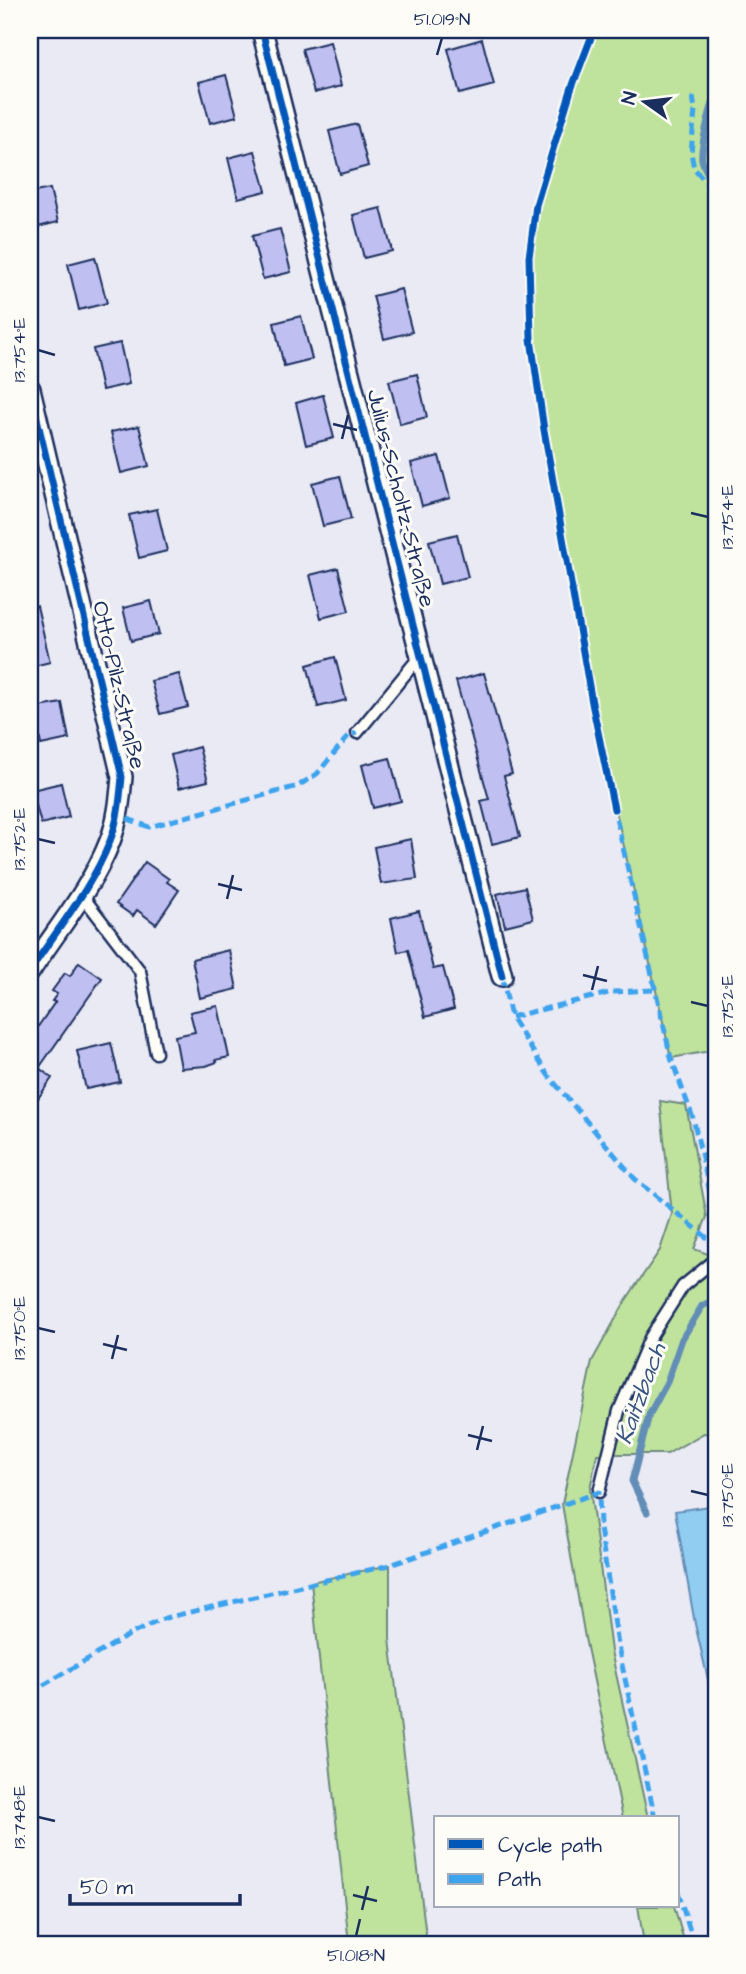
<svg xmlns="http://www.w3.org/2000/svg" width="746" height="1974" viewBox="0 0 746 1974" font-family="'Architects Daughter',sans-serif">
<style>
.green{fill:#bfe39d;stroke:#6d897e;stroke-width:2}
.water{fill:#91ccf1;stroke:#628db6;stroke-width:2}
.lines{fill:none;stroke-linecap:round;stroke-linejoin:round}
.stream{stroke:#628db6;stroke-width:7}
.building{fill:#bfbff1;stroke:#1b2f5e;stroke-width:2}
.lane-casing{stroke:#1b2f5e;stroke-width:15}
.street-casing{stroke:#1b2f5e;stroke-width:24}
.lane{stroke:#fdfcf7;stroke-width:10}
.street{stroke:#fdfcf7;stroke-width:19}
.quiet{stroke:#3da3ed;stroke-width:5;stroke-dasharray:10 5;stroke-linecap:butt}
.cycleway-casing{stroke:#fdfcf7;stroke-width:11}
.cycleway{stroke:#0057b8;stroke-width:7}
.ticks{fill:none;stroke:#1b2f5e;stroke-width:2.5}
.labels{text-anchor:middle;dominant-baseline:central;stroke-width:6;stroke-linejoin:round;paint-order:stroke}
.street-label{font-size:23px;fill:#1b2f5e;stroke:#fdfcf7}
.water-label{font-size:24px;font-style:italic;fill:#385683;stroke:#fdfcf7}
.neatline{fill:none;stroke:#1b2f5e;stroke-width:2.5}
.ticks-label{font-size:18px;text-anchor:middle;fill:#1b2f5e}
</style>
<rect width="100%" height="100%" fill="#eaeaf5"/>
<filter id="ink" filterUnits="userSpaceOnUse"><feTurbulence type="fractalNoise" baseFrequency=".0143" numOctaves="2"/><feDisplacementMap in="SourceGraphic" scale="14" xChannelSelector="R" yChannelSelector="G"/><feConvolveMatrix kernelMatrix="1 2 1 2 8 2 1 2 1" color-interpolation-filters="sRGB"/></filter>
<g filter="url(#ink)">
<g class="green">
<path d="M594 30H716V1050L671 1058 592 703 544 430 531 339 529 257 536 205 571 90Z"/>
<path d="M660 1101 686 1105 707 1217 694 1249 716 1257V1435L704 1433 667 1454H597L590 1489 611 1651 648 1818H623L585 1638 562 1504 592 1361 626 1300 660 1250 672 1214Z"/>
<path d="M390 1565V1639L427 1944H349L311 1582Z"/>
<path d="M638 1906H674L685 1944H644Z"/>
</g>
<path class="water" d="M716 1505V1714L695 1624 675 1511Z"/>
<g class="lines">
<g class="stream">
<path d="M716 95C711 107 700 148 702 160 704 168 710 179 716 184"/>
<path d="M647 1512 632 1481 649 1415 667 1382 682 1339 702 1306 716 1299"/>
</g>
</g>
<g class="building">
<path d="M482 39 494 85 460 94 448 49Z"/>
<path d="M330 42 341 86 314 93 302 49Z"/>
<path d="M226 75 237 116 210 123 199 82Z"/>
<path d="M357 124 368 166 340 174 329 131Z"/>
<path d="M255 151 266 191 238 198 228 158Z"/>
<path d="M50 189 58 222 30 229V193Z"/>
<path d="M381 208 392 251 364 258 353 215Z"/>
<path d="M280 229 291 272 263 279 252 236Z"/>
<path d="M95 257 107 303 79 310 68 264Z"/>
<path d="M401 289 412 332 384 339 373 296Z"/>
<path d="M301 316 312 359 284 366 274 323Z"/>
<path d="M120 343 129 384 102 390 93 349Z"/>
<path d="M417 374 427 417 400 424 389 381Z"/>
<path d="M323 395 334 438 306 445 296 403Z"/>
<path d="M139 426 149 466 121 473 111 432Z"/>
<path d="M439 456 450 498 422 506 411 463Z"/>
<path d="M340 476 351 519 323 526 312 483Z"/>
<path d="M157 509 167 551 139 558 129 515Z"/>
<path d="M457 534 468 577 440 584 429 541Z"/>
<path d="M338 568 349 611 321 618 310 575Z"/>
<path d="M151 601 159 634 131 641 123 608Z"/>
<path d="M37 606 50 662 30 667V607Z"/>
<path d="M335 657 346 700 318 707 307 665Z"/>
<path d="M484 673 512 774 504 776 520 837 492 844 481 801 489 799 456 681Z"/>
<path d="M179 674 188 707 160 714 151 681Z"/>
<path d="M62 703 69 739 41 745 34 708Z"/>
<path d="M199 747 208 781 179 788 171 755Z"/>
<path d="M390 758 401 801 373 808 362 765Z"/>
<path d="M61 783 69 817 41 824 32 790Z"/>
<path d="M411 839 417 879 381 884 374 847Z"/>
<path d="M145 862 169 879 167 882 179 890 156 924 137 910 133 916 116 904Z"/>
<path d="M525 887 533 919 505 926 497 894Z"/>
<path d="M419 911 433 969 443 967 454 1009 425 1017 408 950 398 952 391 918Z"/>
<path d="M229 950 237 989 200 998 192 959Z"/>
<path d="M79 962 102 978 39 1068 52 1078 30 1110V1038L55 1002 52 1001 57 994 52 991 65 973 70 976Z"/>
<path d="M218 1006 229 1057 216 1060 217 1062 206 1066 181 1068 175 1036 195 1032 190 1012Z"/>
<path d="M111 1043 120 1082 86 1089 77 1051Z"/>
</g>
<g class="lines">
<g class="lane-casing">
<g id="lane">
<path d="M357 733 421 655"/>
<path d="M81 894 140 971 156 1053"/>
<path d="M599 1492 619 1411 650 1338 683 1286 716 1259"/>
</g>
</g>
<g class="street-casing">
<g id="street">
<path d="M262 30 502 976"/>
<path d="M30 389 122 777C120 799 118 821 110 841 92 888 57 929 30 971"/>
</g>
</g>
<use href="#lane" class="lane"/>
<use href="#street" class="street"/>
<g class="quiet">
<path d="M693 96 695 110 691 153 694 168 708 184 716 218"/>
<path d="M613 804 671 1058 693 1118 716 1219"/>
<path d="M116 820 118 815 149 827 298 786 317 774 349 735 357 733"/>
<path d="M502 976 511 1017 548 1075 634 1178 716 1245"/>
<path d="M511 1017 613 992 655 990"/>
<path d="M30 1693 129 1635 165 1618 390 1565 599 1492 600 1528 619 1651 655 1818"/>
<path d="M678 1892 694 1944"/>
</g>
<g class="cycleway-casing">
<g id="cycleway">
<path d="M262 30 502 976"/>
<path d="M594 30 571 90 536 205 529 257 531 339 544 430 592 703 614 809"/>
<path d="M30 389 122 777C120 799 118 821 110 841 92 888 57 929 30 971"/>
</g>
</g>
<use href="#cycleway" class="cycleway"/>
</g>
</g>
<path class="ticks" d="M437 55 442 38M38 350 55 355M333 424 357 430M342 439 348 415M691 513 708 517M38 839 55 843M218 884 242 890M227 899 233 875M583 975 607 981M592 990 598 966M691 1002 708 1006M38 1328 55 1332M103 1344 127 1350M112 1359 118 1335M468 1435 492 1441M477 1450 483 1426M691 1491 708 1495M38 1817 55 1821M353 1895 377 1901M362 1910 368 1886M356 1936 360 1919"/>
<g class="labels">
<g class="street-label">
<text transform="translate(401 498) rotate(76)">Julius-Scholtz-Straße</text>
<text transform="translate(119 685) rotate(77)">Otto-Pilz-Straße</text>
</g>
<g class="water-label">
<text transform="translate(641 1394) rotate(-70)">Kaitzbach</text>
</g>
</g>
<rect width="746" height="1974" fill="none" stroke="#fdfcf7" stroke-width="77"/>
<rect x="434" y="1816" width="245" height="91" fill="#fdfcf7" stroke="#a3aaba" stroke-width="2"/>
<rect x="448" y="1839" width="35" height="10" fill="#0057b8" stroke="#a3aaba" stroke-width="2"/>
<text x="498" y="1852" font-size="21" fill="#1b2f5e">Cycle path</text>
<rect x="448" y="1874" width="35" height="10" fill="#3da3ed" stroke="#a3aaba" stroke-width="2"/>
<text x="498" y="1886" font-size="21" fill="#1b2f5e">Path</text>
<g transform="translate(645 102) rotate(284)" stroke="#fdfcf7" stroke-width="5" paint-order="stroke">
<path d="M0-5L12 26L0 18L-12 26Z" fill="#1b2f5e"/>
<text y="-10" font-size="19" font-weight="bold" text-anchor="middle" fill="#1b2f5e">N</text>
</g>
<path d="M70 1894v10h170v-10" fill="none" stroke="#1b2f5e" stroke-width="3.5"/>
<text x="80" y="1894" font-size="21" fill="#1b2f5e" stroke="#fdfcf7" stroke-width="5" paint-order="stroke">50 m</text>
<rect x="38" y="38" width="670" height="1898" class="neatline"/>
<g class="ticks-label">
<text x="442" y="25">51.019°N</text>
<text transform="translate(19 350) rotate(-90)" y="6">13.754°E</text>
<text transform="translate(727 517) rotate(-90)" y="6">13.754°E</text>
<text transform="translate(19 839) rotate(-90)" y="6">13.752°E</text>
<text transform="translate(727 1006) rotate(-90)" y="6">13.752°E</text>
<text transform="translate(19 1328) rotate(-90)" y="6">13.750°E</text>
<text transform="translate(727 1495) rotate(-90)" y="6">13.750°E</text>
<text transform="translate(19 1817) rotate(-90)" y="6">13.748°E</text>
<text x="356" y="1961">51.018°N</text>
</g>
</svg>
